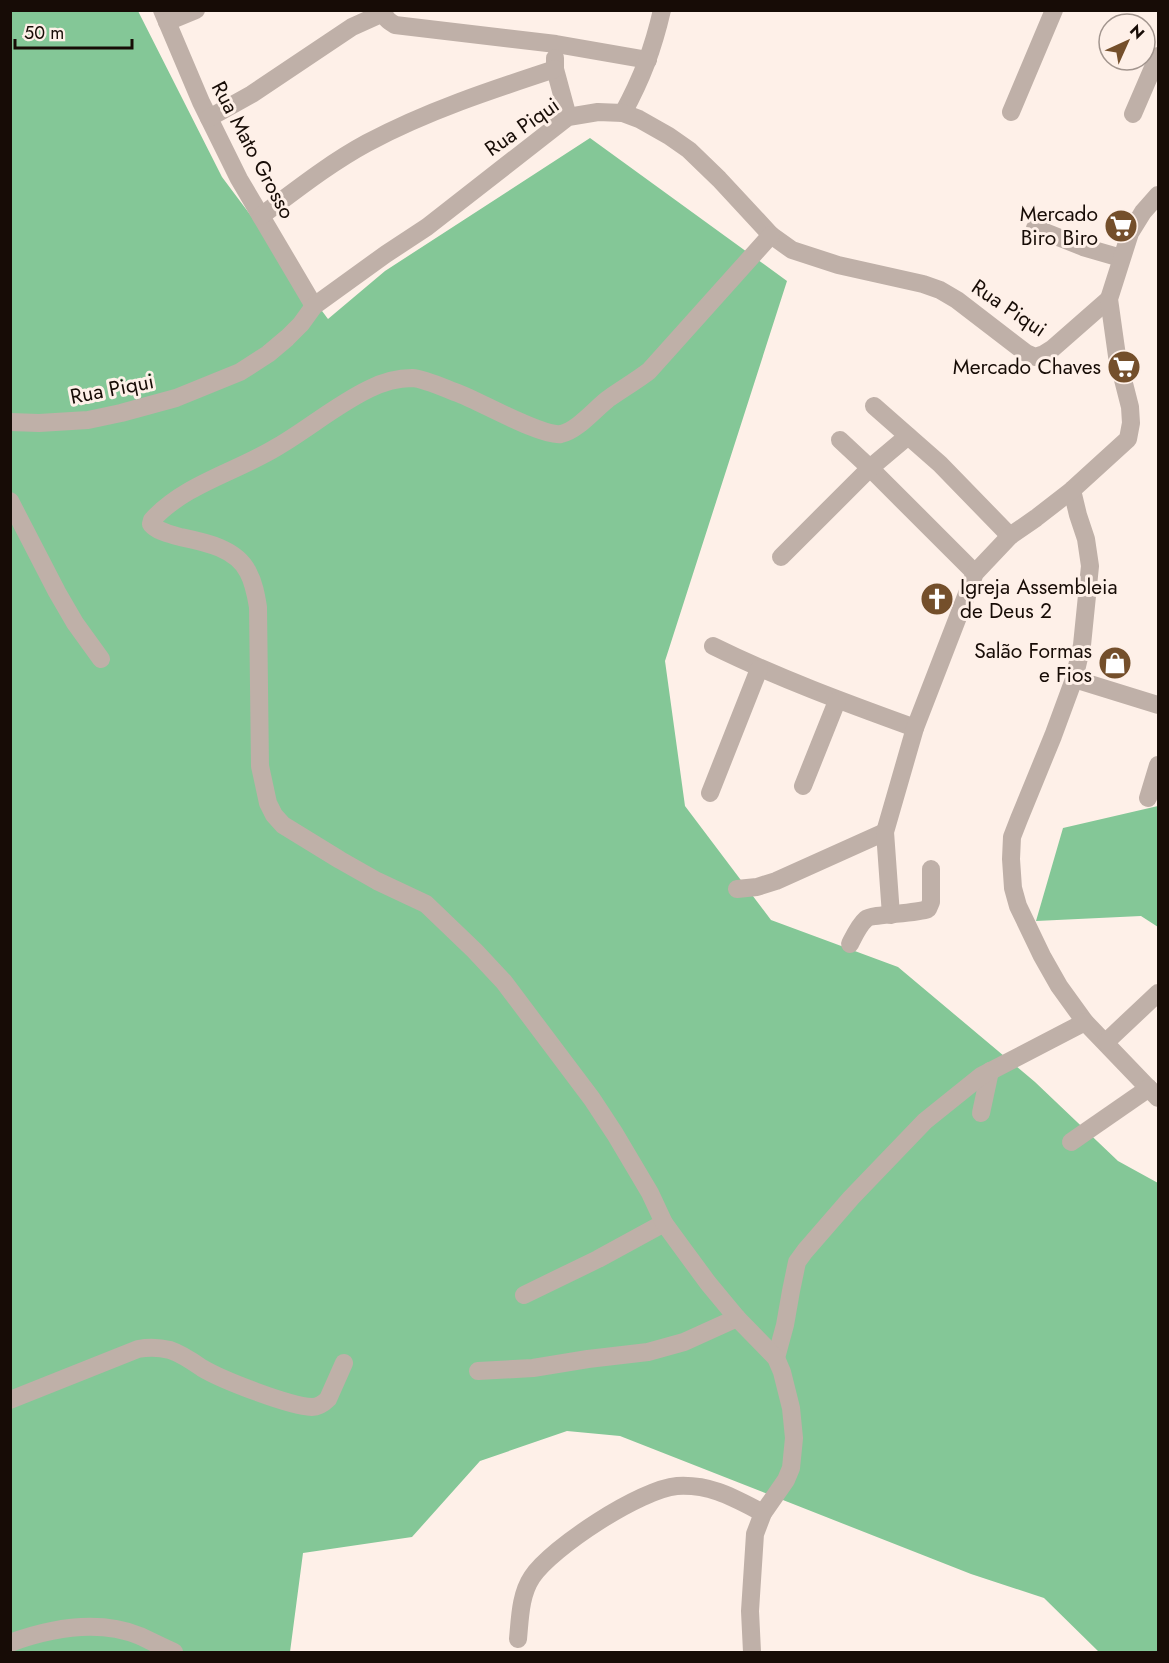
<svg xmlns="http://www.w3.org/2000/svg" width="1169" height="1663" viewBox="0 0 1169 1663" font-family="Jost,sans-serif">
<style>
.forest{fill:#84c797}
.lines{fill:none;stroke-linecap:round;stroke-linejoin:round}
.street{stroke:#bfb0a8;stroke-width:18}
.labels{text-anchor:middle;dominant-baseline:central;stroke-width:6;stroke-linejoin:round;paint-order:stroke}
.street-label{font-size:21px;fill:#170c06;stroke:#fef0e8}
.poi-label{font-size:21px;fill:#170c06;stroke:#fef0e8;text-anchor:end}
</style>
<rect width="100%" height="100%" fill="#fef0e8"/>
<g class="forest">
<path d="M11 11H138L222 177 328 319 385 271 590 138 787 281 665 661 685 806 771 920 898 967 1035 1082 1118 1161 1158 1183V1652H1099L1044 1598 971 1574 620 1436 567 1431 480 1461 412 1537 303 1553 290 1652H11Z"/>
<path d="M1158 806V927L1141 916 1036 921 1063 828Z"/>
</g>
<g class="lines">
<g class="street">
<path d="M162 10 201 102 239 179 314 306"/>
<path d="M384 10C383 18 390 22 395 25L556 44 648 60"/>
<path d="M167 22 196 10"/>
<path d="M555 58V69L568 117"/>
<path d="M1011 112 1054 10"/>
<path d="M623 113C642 78 653 49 662 10"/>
<path d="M1133 114 1158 56"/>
<path d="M209 118 252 94 352 27 383 13"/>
<path d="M261 216C296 190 330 163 367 143 427 111 491 90 555 69"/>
<path d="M1035 228 1083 247 1121 258"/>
<path d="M874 406 940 464 1010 536"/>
<path d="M10 422 39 423 88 420 121 413 176 398 240 372 268 354 287 338 301 324 314 306 386 254 427 227 568 117 598 112 623 113 639 119 669 136 689 150 719 179 771 235 792 250 838 265 923 284 940 290 957 300 1026 353 1035 357 1044 354 1052 349 1109 299"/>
<path d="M840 440 870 468 975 573"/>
<path d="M1072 490 1078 515 1086 539 1090 566 1082 645 1074 679 1053 736 1019 819 1012 837 1011 859 1013 888 1018 906 1042 956 1059 986 1085 1022 1158 1098"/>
<path d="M10 501 57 592 75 623 101 659"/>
<path d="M781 557 870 468 908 436"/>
<path d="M713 646C778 678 846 703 915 728"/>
<path d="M1074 679 1158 705"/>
<path d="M803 786 837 701"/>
<path d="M710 793 759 669"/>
<path d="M1148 798 1158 765"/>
<path d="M737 889 757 887 776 881 885 832"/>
<path d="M891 915 885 832 915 728 975 573 1010 536 1036 518 1072 490 1128 439 1131 423 1130 407 1117 356 1109 299 1130 233 1143 212 1158 195"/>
<path d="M850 944C854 936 859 925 866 919 872 914 915 914 928 909L931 902V869"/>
<path d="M1106 1042 1158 993"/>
<path d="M981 1113 990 1071"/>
<path d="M1071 1142 1149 1088"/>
<path d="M524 1295 598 1259 664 1223"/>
<path d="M776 1358 785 1325 791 1291 797 1262 805 1251 851 1198 925 1121 981 1076 1085 1022"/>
<path d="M478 1371 533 1368 588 1359 648 1352 684 1342 737 1318"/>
<path d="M10 1400 138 1349C149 1347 158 1347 170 1350 182 1354 192 1361 202 1368 222 1380 289 1406 312 1407 318 1407 324 1403 328 1399L344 1363"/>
<path d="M518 1639C520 1619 520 1595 532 1577 552 1547 641 1489 677 1486 711 1484 734 1498 763 1513"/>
<path d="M10 1643C51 1628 98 1619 140 1636 151 1641 162 1647 174 1652"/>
<path d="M752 1652 750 1611 755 1534 763 1513 786 1480 791 1468 794 1438 791 1408 782 1372 776 1358 737 1318 708 1283 683 1249 664 1223 650 1193 615 1134 592 1099 504 982 475 951 426 904 377 881 340 860 283 825 274 815 268 803 260 766 258 607C256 595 254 583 248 572 236 548 204 542 180 537 170 534 158 532 151 524L152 520C185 484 236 472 277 447 308 429 336 405 369 389 383 382 397 378 412 378 426 379 446 389 460 394 481 402 542 437 561 434 577 431 595 409 608 399 622 389 636 381 649 371L771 235"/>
</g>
</g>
<defs>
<g id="supermarket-disc" transform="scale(1.725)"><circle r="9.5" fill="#744f2b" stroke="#fef0e8"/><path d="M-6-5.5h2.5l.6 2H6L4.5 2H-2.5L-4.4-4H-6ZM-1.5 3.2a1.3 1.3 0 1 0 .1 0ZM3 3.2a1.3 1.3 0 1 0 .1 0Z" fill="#fff"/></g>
<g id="church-disc" transform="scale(1.725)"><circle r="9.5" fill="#744f2b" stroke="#fef0e8"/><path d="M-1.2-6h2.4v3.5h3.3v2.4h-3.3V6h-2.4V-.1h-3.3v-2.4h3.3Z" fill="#fff"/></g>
<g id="shop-disc" transform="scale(1.725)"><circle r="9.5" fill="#744f2b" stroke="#fef0e8"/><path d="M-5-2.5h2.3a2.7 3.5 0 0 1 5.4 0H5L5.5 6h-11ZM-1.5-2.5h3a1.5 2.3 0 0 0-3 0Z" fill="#fff"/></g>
</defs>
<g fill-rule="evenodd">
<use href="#supermarket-disc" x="1121" y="226"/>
<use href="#supermarket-disc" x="1124" y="367"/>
<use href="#church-disc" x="937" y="599"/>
<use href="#shop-disc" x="1115" y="663"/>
</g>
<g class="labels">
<g class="street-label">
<text transform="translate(522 127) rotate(-35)">Rua Piqui</text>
<text transform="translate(253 150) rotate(62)">Rua Mato Grosso</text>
<text transform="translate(1009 308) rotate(34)">Rua Piqui</text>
<text transform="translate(112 389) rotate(-11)">Rua Piqui</text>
</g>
<g class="poi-label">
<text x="1098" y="214">Mercado<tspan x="1098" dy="24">Biro Biro</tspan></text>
<text x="1101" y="367">Mercado Chaves</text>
<text x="960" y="587" text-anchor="start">Igreja Assembleia<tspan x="960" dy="24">de Deus 2</tspan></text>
<text x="1092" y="651">Salão Formas<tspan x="1092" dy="24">e Fios</tspan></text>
</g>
</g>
<rect width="1169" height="1663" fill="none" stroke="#170c06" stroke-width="24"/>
<g transform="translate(1127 42) rotate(45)"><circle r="28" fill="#fef0e8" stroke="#a2958e" stroke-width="1.5"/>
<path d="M0-4.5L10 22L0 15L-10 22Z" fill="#744f2b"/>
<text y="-9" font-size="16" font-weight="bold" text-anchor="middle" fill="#170c06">N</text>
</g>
<path d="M15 39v9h117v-9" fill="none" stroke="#170c06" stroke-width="3"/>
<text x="24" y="39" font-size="18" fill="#170c06" stroke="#fef0e8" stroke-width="4.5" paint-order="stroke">50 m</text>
</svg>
